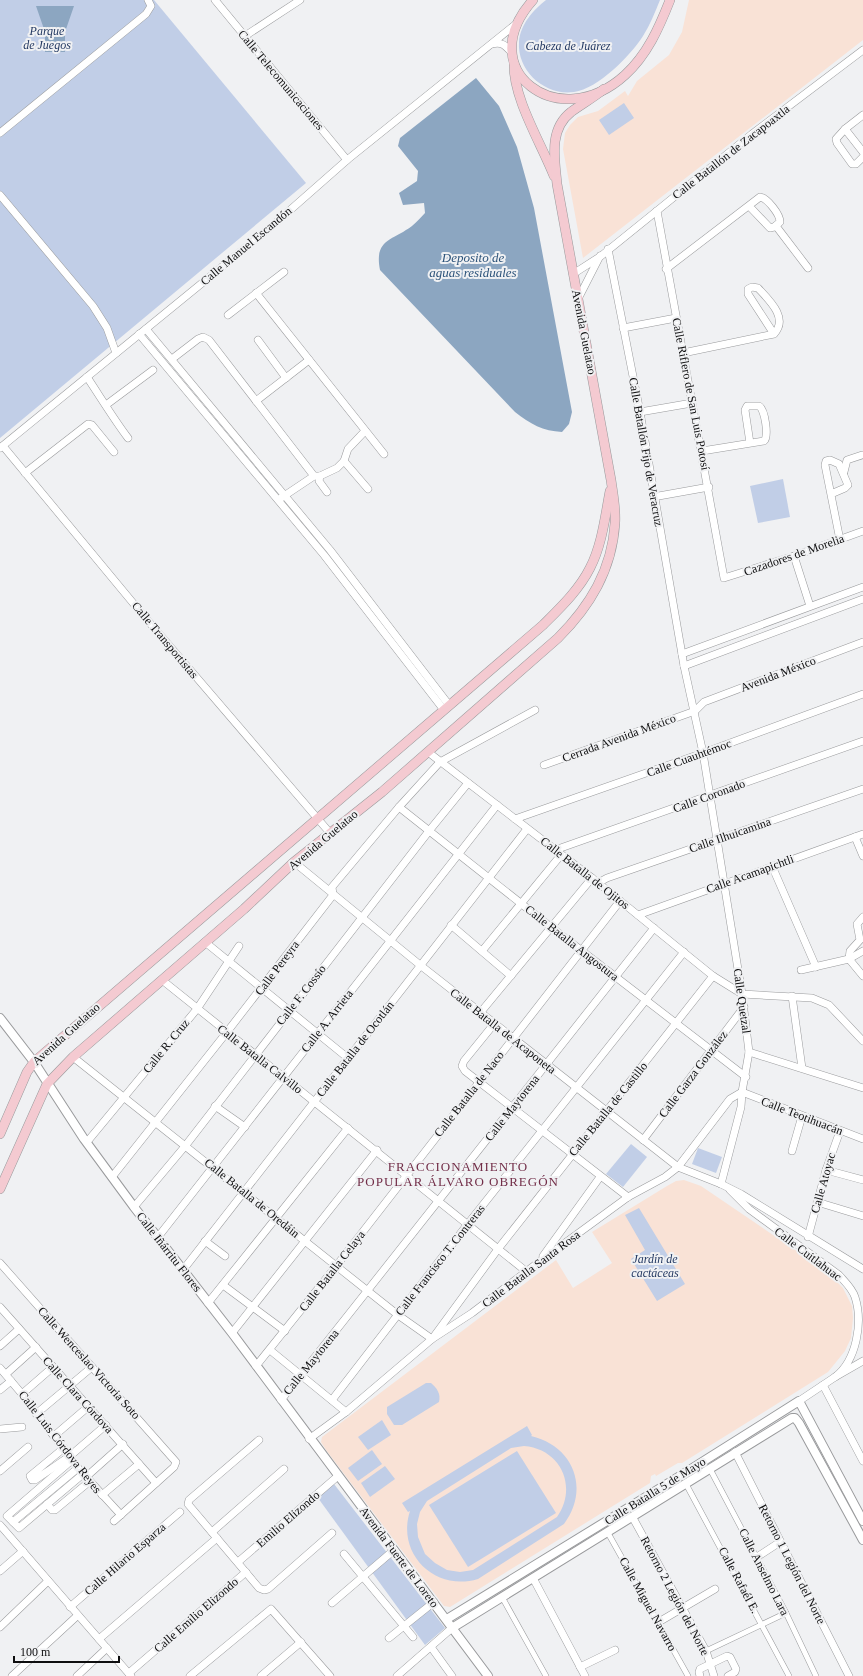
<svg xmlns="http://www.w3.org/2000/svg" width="863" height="1676" viewBox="0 0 863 1676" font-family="'Times New Roman',serif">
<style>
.education{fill:#f9e2d6}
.green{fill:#c1cee7;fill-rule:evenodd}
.water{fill:#8ca6c1}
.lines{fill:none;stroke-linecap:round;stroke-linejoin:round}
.pedestrian-casing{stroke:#999a9c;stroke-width:6}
.minor-casing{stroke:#999a9c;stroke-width:8}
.tertiary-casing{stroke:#999a9c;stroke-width:10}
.secondary-casing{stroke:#999a9c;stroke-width:10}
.pedestrian{stroke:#fff;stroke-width:5}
.minor{stroke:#fff;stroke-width:7}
.tertiary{stroke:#fff;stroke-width:8}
.secondary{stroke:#f4cad1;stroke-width:9}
.labels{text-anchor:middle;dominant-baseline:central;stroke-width:4;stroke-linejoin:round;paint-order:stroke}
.park-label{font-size:12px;font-style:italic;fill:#1f355f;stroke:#f0f1f3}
.street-label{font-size:12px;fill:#0e0e0f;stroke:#f0f1f3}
.water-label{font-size:13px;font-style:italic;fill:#2c537a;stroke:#f0f1f3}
.neighbourhood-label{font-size:13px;letter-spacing:1px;fill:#722e48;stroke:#f0f1f3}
</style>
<rect width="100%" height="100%" fill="#f0f1f3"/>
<g class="education">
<path d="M689 0H863V40L583 258 563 149 565 133 570 125 578 117 598 111 625 91 628 96 637 81 669 55 682 32Z"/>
<path d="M684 1180 701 1186 801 1254 831 1276 843 1288 852 1306 853 1318 851 1338 845 1351 828 1372 682 1463H678L656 1476 655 1474 651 1476 650 1483 450 1607 444 1606 326 1450 321 1442 322 1437 556 1260 573 1288 612 1263 592 1232 667 1186 676 1181Z"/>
</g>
<g class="green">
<path d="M0 0H154L306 183 0 438Z"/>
<path d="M546 0H660C655 12 650 25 643 36 631 55 598 89 574 92 546 96 517 72 519 42 520 25 533 10 546 0Z"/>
<path d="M624 103 634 118 609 135 599 120Z"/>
<path d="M783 479 790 517 758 523 750 486Z"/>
<path d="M631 1144 647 1157 623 1187 606 1174Z"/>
<path d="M698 1148 722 1157 716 1173 692 1164Z"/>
<path d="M639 1208 685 1284 657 1301 631 1259 645 1250 625 1215Z"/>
<path d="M426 1383H431C437 1388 441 1394 439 1402L402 1425H394L387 1414V1407Z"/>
<path d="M382 1420 391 1435 368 1450 358 1437Z"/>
<path d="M527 1426 532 1435 531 1436C574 1446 590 1489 564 1524L478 1579C435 1592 396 1554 410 1511L408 1512 402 1503ZM524 1446C561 1449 578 1487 557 1517L473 1570 460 1572 447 1570 435 1563 425 1554 418 1537 417 1524 420 1512 427 1501 511 1448Z"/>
<path d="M372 1450 382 1464 358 1481 348 1468Z"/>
<path d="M517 1451 556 1513 468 1567 429 1505Z"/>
<path d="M385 1466 395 1479 370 1497 361 1483Z"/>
<path d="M334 1484 445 1628 425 1645 318 1498Z"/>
</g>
<g class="water">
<path d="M36 6H74L65 32V52H45V32Z"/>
<path d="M476 78 499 106 517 147 534 208 572 412 569 424 562 432C543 431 530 424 515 412L380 270C374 239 392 241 412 226 417 222 421 217 425 213L424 203 403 205 399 193 417 181 418 171 398 146 400 138Z"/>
</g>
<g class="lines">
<g class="pedestrian-casing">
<g id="pedestrian">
<path d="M710 1469 786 1613 816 1676"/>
<path d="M686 1484 789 1676"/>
<path d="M608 1533 688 1676"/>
<path d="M502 1597 546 1676"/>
<path d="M706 1651 786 1613"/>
</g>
</g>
<g class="minor-casing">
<g id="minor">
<path d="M215 0 347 160"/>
<path d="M245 36 300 0"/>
<path d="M492 44C502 41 506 46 512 53"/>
<path d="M863 115 845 129 836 139 837 143 852 164H856L863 157"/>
<path d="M845 129 863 152"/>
<path d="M0 133 146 14 151 6 148 0"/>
<path d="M0 195 93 306 107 328 116 353"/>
<path d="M657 211 724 578 794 556 863 531"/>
<path d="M776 226 808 268"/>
<path d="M608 249 640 412 684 666 703 753 742 994 749 1052 742 1092 741 1107 721 1184"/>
<path d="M666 269 760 197C767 198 780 214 780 222L774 227 770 228 749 206"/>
<path d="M573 274 601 256 752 134 863 50"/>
<path d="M256 293 384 454"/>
<path d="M578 299 600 256"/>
<path d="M228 315 284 272"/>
<path d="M623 328 676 318"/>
<path d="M146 329 330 550 449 705"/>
<path d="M139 334 324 555 444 710"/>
<path d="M258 340 286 378"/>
<path d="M683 353 774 334C789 318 769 300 758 288L752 287 748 289V294L774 334"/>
<path d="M172 359 198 339 203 337 209 340 314 476H320L319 481 327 492"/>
<path d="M87 377C101 398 113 418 128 438"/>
<path d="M256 401 309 360"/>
<path d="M106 405 153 370"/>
<path d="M640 412 692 403"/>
<path d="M365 431 348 449 344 461 368 489"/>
<path d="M3 446 143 615 330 833"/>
<path d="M0 448 272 226 347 160 516 24"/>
<path d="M702 451 764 441C769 437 765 409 759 406H747L745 410 750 443"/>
<path d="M844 472 847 460 862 455"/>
<path d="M25 473 88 424 92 425 114 452"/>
<path d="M320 476 337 468 344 461"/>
<path d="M831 494 845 488 848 485 839 464 830 460 826 461 825 465 840 540"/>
<path d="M653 497 709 487"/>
<path d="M281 498 314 476"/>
<path d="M794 556 810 606"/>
<path d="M682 654 863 587"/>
<path d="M684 666 863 599"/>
<path d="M428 752 592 878 713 976 742 994 812 998 829 1005 863 1041"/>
<path d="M544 765 695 711 704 702 863 642"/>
<path d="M399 807 552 928 746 1077"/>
<path d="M515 819 703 753 863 694"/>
<path d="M855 837 863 856"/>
<path d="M555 850 863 741"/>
<path d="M294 862 420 965 678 1167 721 1184 741 1194 863 1269"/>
<path d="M772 866 816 967"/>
<path d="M598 883 607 878 863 789"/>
<path d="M638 915 863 834"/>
<path d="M451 925 511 976"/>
<path d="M205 942 349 1059"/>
<path d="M482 951 561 855"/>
<path d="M849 959 850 951 860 940 857 924 863 917"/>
<path d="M849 959 863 976"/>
<path d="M801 970 849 959 863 951"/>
<path d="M162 980 527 1272"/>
<path d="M792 996 802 1068"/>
<path d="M480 1013 592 878"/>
<path d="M494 1024 464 1061 462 1066 465 1071 628 1197"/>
<path d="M749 1052 863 1088"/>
<path d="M73 1057 398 1315 432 1339 498 1249 713 976"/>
<path d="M215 1106 245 1127"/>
<path d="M643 1140 744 1007"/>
<path d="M87 1142 197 1009 239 946"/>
<path d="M792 1151 802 1116"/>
<path d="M826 1170 863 1180"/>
<path d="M112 1177 227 1032 333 895 332 887 399 807 440 762 535 710"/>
<path d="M730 1190 749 1209 839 1275C845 1282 852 1288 855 1297 863 1322 857 1360 835 1377"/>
<path d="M817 1202 863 1216"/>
<path d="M134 1207 186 1145 429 831 468 783"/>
<path d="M158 1237 497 805"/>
<path d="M808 1237 826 1170 840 1131"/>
<path d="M205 1241 225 1256"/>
<path d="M543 1256 600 1177"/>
<path d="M0 1263 176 1462 174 1467 114 1521"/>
<path d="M183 1270 527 829"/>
<path d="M223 1285 285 1331"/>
<path d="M208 1303 348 1128"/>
<path d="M0 1307 156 1483"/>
<path d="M232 1333 377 1150"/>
<path d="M0 1346 19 1329"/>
<path d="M270 1350 346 1412"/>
<path d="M256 1366 337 1265 620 901"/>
<path d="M0 1368 22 1394 78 1468 121 1515"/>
<path d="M6 1374 36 1347"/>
<path d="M823 1385 863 1461"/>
<path d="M0 1390 11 1381"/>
<path d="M22 1394 53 1367"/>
<path d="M281 1400 654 928"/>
<path d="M332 1400 467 1225 684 952"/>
<path d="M799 1401 835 1377 863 1361"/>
<path d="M36 1414 92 1367"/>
<path d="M0 1429 22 1427"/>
<path d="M54 1436 89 1406"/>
<path d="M309 1439 346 1412 432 1339 472 1313 539 1262 628 1197 665 1177 678 1167 730 1099 742 1092 863 1139"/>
<path d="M259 1440 189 1500 188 1504 259 1588 264 1590 268 1589 332 1533"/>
<path d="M64 1448 30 1476 32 1480H35L70 1456 106 1425"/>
<path d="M735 1452 849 1676"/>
<path d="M72 1460 7 1516 19 1528 83 1474"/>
<path d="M0 1471 28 1447"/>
<path d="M86 1477 123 1444"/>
<path d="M102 1495 139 1464"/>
<path d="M47 1504 52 1510H55L90 1481"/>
<path d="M633 1518 706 1651 714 1676"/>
<path d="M13 1522 78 1468"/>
<path d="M0 1525 131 1676"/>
<path d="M212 1532 284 1469"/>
<path d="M344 1554 413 1637"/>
<path d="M757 1557 780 1542"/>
<path d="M238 1562 338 1476"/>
<path d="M0 1571 23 1551"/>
<path d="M533 1578 585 1676"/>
<path d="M332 1603 394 1550"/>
<path d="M70 1607 180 1512"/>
<path d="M657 1623 715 1589"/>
<path d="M0 1627 48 1581"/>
<path d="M389 1638 434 1602"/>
<path d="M99 1639 217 1538"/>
<path d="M431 1647 452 1676"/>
<path d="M580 1667 615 1650"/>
<path d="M129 1673 246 1572"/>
<path d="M12 1676 77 1616"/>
<path d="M77 1676 107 1648"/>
<path d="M190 1676 271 1609 330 1676"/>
<path d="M261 1676 301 1642"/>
<path d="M397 1676 452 1628"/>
<path d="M700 1676 699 1672 700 1669 727 1656 730 1657 736 1669 735 1672 728 1676"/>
</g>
</g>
<g class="tertiary-casing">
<g id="tertiary">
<path d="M0 1018 34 1062 84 1139 134 1207 232 1333 488 1676"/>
<path d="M447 1619 680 1476 799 1401 863 1521"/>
<path d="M452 1628 792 1418H795L799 1423 863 1540"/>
</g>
</g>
<g class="secondary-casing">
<g id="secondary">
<path d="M533 0C471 69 558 136 625 75 647 55 659 28 670 0"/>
<path d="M514 64C513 98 541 143 554 176"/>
<path d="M0 1134 27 1072 34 1062 543 625C560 608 579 590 590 568 602 545 605 517 610 491"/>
<path d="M0 1189 47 1084 73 1057 244 909 294 862 382 792 558 638C590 606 612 570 615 523 616 509 613 494 611 480L557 184C555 160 548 130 571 112 582 104 593 98 604 89"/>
</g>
</g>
<use href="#pedestrian" class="pedestrian"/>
<use href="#minor" class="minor"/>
<use href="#tertiary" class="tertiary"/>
<use href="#secondary" class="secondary"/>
</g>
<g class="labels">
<g class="park-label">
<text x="47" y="31">Parque<tspan x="47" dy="14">de Juegos</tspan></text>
<text x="568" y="46">Cabeza de Juárez</text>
<text x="655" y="1259">Jardín de<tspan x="655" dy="14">cactáceas</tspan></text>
</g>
<g class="street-label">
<text transform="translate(281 80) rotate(50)">Calle Telecomunicaciones</text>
<text transform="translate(731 152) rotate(-38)">Calle Batallón de Zacapoaxtla</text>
<text transform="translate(246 246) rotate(-40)">Calle Manuel Escandón</text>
<text transform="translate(584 332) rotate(79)">Avenida Guelatao</text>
<text transform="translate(691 394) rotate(79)">Calle Riflero de San Luis Potosí</text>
<text transform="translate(646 452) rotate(80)">Calle Batallón Fijo de Veracruz</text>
<text transform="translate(794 555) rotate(-19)">Cazadores de Morelia</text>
<text transform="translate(165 640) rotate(50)">Calle Transportistas</text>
<text transform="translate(778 674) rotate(-21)">Avenida México</text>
<text transform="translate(619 738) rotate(-20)">Cerrada Avenida México</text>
<text transform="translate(689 758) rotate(-20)">Calle Cuauhtémoc</text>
<text transform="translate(709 796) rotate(-20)">Calle Coronado</text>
<text transform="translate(730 835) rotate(-19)">Calle Ilhuicamina</text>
<text transform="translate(323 840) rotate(-40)">Avenida Guelatao</text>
<text transform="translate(585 873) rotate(38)">Calle Batalla de Ojitos</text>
<text transform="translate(750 874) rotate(-20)">Calle Acamapichtli</text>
<text transform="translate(572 943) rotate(38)">Calle Batalla Angostura</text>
<text transform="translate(277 968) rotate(-53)">Calle Pereyra</text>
<text transform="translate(301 995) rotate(-52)">Calle F. Cossío</text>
<text transform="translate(742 1001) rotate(82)">Calle Quetzal</text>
<text transform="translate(327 1021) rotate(-52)">Calle A. Arrieta</text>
<text transform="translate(503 1031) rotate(38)">Calle Batalla de Acaponeta</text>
<text transform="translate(66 1034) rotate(-42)">Avenida Guelatao</text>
<text transform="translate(166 1046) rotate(-51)">Calle R. Cruz</text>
<text transform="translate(355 1049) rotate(-52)">Calle Batalla de Ocotlán</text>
<text transform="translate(260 1059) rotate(38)">Calle Batalla Calvillo</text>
<text transform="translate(693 1074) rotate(-53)">Calle Garza González</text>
<text transform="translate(469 1094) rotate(-52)">Calle Batalla de Naco</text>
<text transform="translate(512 1108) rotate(-52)">Calle Maytorena</text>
<text transform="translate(608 1109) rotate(-51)">Calle Batalla de Castillo</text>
<text transform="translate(802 1116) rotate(21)">Calle Teotihuacán</text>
<text transform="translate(823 1183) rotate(-74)">Calle Atoyac</text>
<text transform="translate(252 1198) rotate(39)">Calle Batalla de Oredáin</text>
<text transform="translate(169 1252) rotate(52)">Calle Iñárritu Flores</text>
<text transform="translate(808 1254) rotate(37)">Calle Cuitlahuac</text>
<text transform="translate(440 1260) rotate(-52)">Calle Francisco T. Contreras</text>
<text transform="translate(531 1269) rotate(-37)">Calle Batalla Santa Rosa</text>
<text transform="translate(332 1271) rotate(-52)">Calle Batalla Celaya</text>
<text transform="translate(311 1362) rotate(-51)">Calle Maytorena</text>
<text transform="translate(89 1363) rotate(48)">Calle Wenceslao Victoria Soto</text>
<text transform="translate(78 1395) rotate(48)">Calle Clara Córdova</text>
<text transform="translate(60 1442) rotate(52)">Calle Luis Córdova Reyes</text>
<text transform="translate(655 1491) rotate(-32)">Calle Batalla 5 de Mayo</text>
<text transform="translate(288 1519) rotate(-41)">Emilio Elizondo</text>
<text transform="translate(399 1557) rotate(53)">Avenida Fuerte de Loreto</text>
<text transform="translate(125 1559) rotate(-41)">Calle Hilario Esparza</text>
<text transform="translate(792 1564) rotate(63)">Retorno 1 Legión del Norte</text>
<text transform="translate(764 1572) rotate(63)">Calle Anselmo Lara</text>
<text transform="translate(739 1580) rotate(62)">Calle Rafaél E.</text>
<text transform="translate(675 1596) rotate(62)">Retorno 2 Legión del Norte</text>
<text transform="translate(648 1604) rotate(61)">Calle Miguel Navarro</text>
<text transform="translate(196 1615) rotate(-41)">Calle Emilio Elizondo</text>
</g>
<g class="water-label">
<text x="473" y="257">Deposito de<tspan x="473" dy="15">aguas residuales</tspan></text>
</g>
<g class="neighbourhood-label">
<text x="458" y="1166">FRACCIONAMIENTO<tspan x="458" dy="15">POPULAR ÁLVARO OBREGÓN</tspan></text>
</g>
</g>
<path d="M14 1656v6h105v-6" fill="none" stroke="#0e0e0f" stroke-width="2"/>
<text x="20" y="1656" font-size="12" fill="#0e0e0f" stroke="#f0f1f3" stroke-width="3" paint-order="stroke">100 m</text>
</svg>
